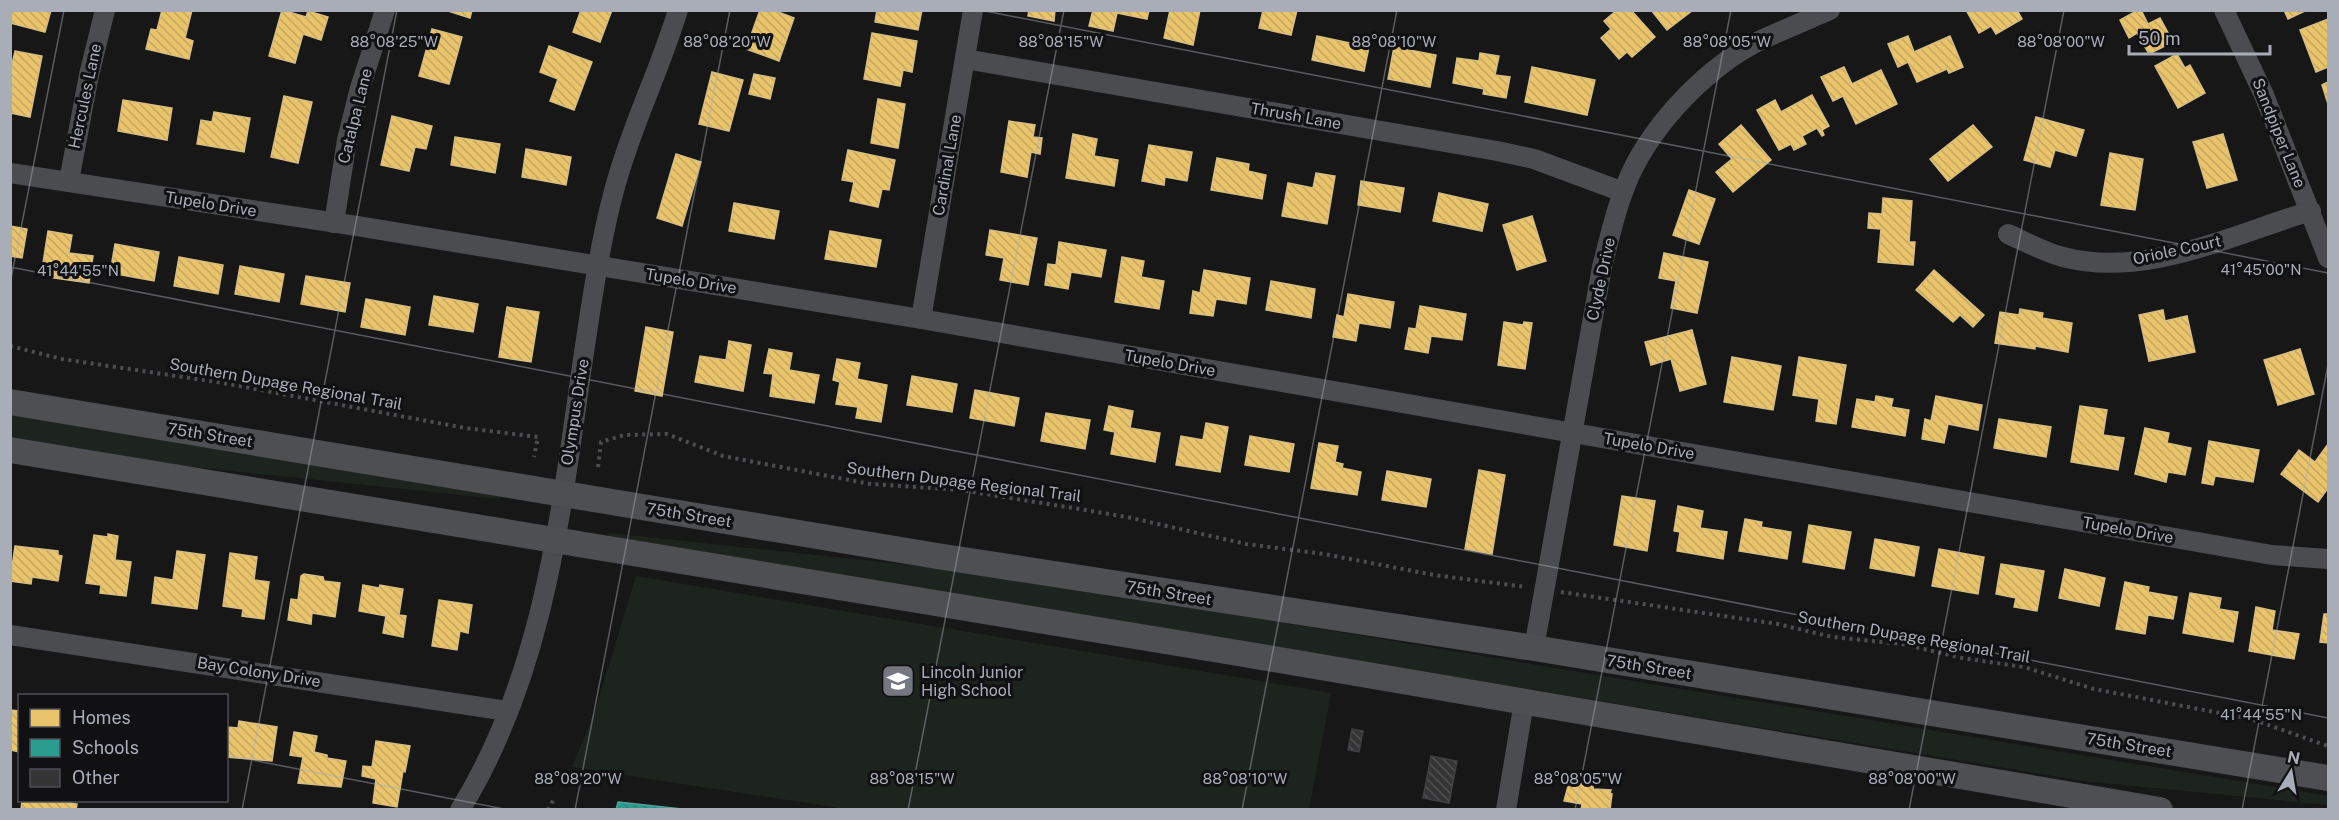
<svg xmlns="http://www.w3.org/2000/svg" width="2339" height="820" viewBox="0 0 2339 820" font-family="'Public Sans',sans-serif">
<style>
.green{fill:#1d241e}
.homes{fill:url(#homes-back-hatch);stroke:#d6bd81;stroke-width:1.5}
.schools{fill:url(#schools-back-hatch);stroke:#50a29b;stroke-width:1.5}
.building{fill:url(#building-back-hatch);stroke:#3f4043;stroke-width:1.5}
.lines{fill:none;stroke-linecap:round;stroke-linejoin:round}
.path{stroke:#4d4e52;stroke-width:4;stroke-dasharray:3 4.5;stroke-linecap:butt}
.minor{stroke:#4b4c50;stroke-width:20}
.major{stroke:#4d4f52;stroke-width:26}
.ticks{fill:none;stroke:#a8adb8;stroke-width:1.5;stroke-opacity:0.45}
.labels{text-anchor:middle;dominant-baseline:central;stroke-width:6;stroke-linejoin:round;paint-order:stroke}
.street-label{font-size:16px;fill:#a8adb8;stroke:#111113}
.poi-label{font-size:16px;fill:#a8adb8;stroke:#111113;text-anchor:start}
.ticks-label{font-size:15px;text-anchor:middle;fill:#a8adb8;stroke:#111113;stroke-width:6;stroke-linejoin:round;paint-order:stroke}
</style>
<defs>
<pattern id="homes-back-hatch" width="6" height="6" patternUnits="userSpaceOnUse" patternTransform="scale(1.5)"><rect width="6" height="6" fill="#e9c46a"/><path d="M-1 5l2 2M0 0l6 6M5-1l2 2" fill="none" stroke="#c4a760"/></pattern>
<pattern id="schools-back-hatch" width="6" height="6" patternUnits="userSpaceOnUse" patternTransform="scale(1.5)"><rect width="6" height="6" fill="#2a9d8f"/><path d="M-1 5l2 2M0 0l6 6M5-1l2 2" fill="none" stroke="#2c8379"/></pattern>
<pattern id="building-back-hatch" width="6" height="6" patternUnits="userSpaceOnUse" patternTransform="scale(1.5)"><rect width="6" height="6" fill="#353536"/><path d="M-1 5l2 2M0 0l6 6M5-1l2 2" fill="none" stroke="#4f5051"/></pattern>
</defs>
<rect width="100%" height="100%" fill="#171717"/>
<g class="green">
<path d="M10 414 502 494V497L499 499 176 465 11 438Z"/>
<path d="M609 533 930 567 1055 585 2328 796V805L2083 781 608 536Z"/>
<path d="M636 576 1331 693 1309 809H846L572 767 595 711Z"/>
</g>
<g class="homes">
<path d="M10 10H51L45 32 10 23Z"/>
<path d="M162 10H192L185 38 193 41 189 59 146 49 151 29 157 30Z"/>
<path d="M282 10 306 17 308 11 328 17 321 40 303 34 295 63 269 56Z"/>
<path d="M445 10H472L470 18Z"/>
<path d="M581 10H612L600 42 573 32Z"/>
<path d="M760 10H773L794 18 779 61 746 49Z"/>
<path d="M877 10H922L918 30 875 22Z"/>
<path d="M1029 10H1055L1054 21 1028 16Z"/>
<path d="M1093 10H1149L1147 19 1117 13 1113 31 1089 26Z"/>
<path d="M1170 10H1200L1193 45 1164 38Z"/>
<path d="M1263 10H1297L1291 35 1259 28Z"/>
<path d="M1617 10H1631L1655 37 1632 57 1627 52 1619 59 1601 38 1611 29 1604 21Z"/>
<path d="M1651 10H1693L1667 30Z"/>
<path d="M1966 10H2017L2022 19 1996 34 1991 26 1979 33Z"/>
<path d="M2138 10H2141L2148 24 2160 18 2173 42 2149 54 2137 33 2129 38 2120 20Z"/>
<path d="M2284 10H2307L2288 19Z"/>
<path d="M2328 19V67L2316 72 2300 30Z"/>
<path d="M432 29 462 37 449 84 419 76Z"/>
<path d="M872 33 917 41 912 72 903 70 900 86 864 79Z"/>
<path d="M1317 36 1369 47 1364 71 1312 60Z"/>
<path d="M1908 36 1914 52 1950 36 1963 67 1949 73 1947 69 1917 82 1908 62 1898 67 1888 44Z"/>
<path d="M549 46 592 62 574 110 550 101 558 79 540 72Z"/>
<path d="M1394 47 1436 55 1430 87 1388 79Z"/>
<path d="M15 51 42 56 30 117 10 113V73Z"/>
<path d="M1480 53 1499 56 1495 75 1510 77 1506 98 1483 94 1484 89 1453 83 1457 58 1479 61Z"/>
<path d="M2177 54 2185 68 2190 65 2205 93 2178 108 2155 66Z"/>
<path d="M1532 67 1595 80 1587 115 1525 102Z"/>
<path d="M1844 67 1852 84 1881 70 1897 104 1856 124 1843 96 1833 101 1821 77Z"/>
<path d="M712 72 743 80 729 131 699 124Z"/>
<path d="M754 74 775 78 770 99 749 94Z"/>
<path d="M2328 82V104L2322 85Z"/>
<path d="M1812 95 1829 126 1822 130 1824 135 1822 136 1817 128 1802 136 1806 144 1794 150 1791 144 1779 150 1757 110 1775 100 1781 112Z"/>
<path d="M284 96 312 102 298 163 271 157Z"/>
<path d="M878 99 905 104 898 148 871 143Z"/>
<path d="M123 100 172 108 167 140 118 131Z"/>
<path d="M214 112 250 118 244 152 197 144 201 120 212 122Z"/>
<path d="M392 116 432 126 426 149 415 147 409 171 381 165Z"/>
<path d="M2036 117 2084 130 2076 156 2055 150 2050 167 2024 160Z"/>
<path d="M1009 121 1035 125 1033 137 1042 138 1040 154 1031 152 1027 177 1001 172Z"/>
<path d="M1741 125 1771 160 1733 192 1716 172 1732 159 1719 144Z"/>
<path d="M1973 125 1992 147 1948 181 1930 159Z"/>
<path d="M1073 134 1097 139 1094 156 1118 160 1114 186 1066 178Z"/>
<path d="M2223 134 2237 180 2207 188 2193 142Z"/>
<path d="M455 137 500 144 495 173 451 165Z"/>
<path d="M1149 145 1192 152 1187 181 1165 177 1164 185 1142 181Z"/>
<path d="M526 149 571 157 566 185 522 177Z"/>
<path d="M848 150 895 160 889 190 882 189 878 207 850 201 854 182 842 180Z"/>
<path d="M2110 153 2143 159 2135 210 2101 205Z"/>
<path d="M676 154 701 162 682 226 657 218Z"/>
<path d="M1217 158 1249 164 1248 171 1266 175 1262 199 1211 190Z"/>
<path d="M1316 173 1335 176 1327 224 1282 216 1288 183 1313 188Z"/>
<path d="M1361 181 1404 188 1400 212 1358 205Z"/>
<path d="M1689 190 1715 199 1699 244 1673 235Z"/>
<path d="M1439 193 1488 204 1482 231 1433 221Z"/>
<path d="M1883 198 1912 201 1909 242H1915L1913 265 1878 262 1881 229 1868 228 1869 213 1882 214Z"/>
<path d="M734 203 779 211 774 239 729 231Z"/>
<path d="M1532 216 1546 261 1517 270 1503 225Z"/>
<path d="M10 226 27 229 22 258 10 256Z"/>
<path d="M990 230 1037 238 1028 285 1000 280 1004 258 986 255Z"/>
<path d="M48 231 72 235 69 253 93 256 89 283 41 276Z"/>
<path d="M830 231 881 240 876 267 825 259Z"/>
<path d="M1059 242 1106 250 1101 277 1071 272 1068 289 1045 285 1048 264 1056 265Z"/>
<path d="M115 244 159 252 154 281 110 273Z"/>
<path d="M1664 253 1708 262 1697 313 1671 308 1676 281 1659 278Z"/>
<path d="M179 257 223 265 218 294 174 286Z"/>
<path d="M1122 257 1144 261 1141 277 1164 281 1159 309 1115 302Z"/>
<path d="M240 266 284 274 279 302 235 294Z"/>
<path d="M1204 270 1250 278 1246 304 1216 299 1213 316 1190 313 1193 291 1200 293Z"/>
<path d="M1934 270 1984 315 1973 327 1960 315 1953 322 1916 290Z"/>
<path d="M306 276 350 283 345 312 301 304Z"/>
<path d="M1271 281 1315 289 1311 318 1266 310Z"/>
<path d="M1348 294 1394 302 1390 328 1359 323 1356 341 1333 337 1337 315 1344 317Z"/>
<path d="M434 296 478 304 473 332 429 325Z"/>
<path d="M366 299 410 307 405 335 361 327Z"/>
<path d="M1420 306 1466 314 1462 340 1431 336 1428 353 1405 349 1409 328 1416 329Z"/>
<path d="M507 307 539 312 531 362 499 357Z"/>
<path d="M2020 309 2043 313 2042 318 2072 323 2068 352 2035 346V349L1995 343 2000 312 2019 315Z"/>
<path d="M2163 310 2165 321 2187 316 2195 352 2149 361 2139 315Z"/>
<path d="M1504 322 1523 325 1524 322 1532 323 1525 369 1498 365Z"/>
<path d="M646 327 673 332 662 396 635 391Z"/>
<path d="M1692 330 1706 384 1680 391 1671 359 1651 365 1645 342Z"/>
<path d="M729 341 751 345 743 391 695 382 700 356 726 360Z"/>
<path d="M769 349 792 353 789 370 819 375 814 403 770 396 773 374 764 373Z"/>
<path d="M2300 349 2314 394 2278 405 2264 360Z"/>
<path d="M1732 357 1781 366 1773 410 1724 402Z"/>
<path d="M1799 357 1846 365 1836 424 1816 421 1819 399 1793 395Z"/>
<path d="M837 359 860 363 857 379 887 385 881 422 856 418 858 407 836 404 840 382 833 380Z"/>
<path d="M912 376 957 384 952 412 907 405Z"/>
<path d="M975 390 1019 398 1014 426 970 418Z"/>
<path d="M1876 396 1893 399 1891 407 1909 410 1905 436 1852 427 1857 399 1875 402Z"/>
<path d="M1936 396 1982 405 1978 430 1948 424 1944 443 1922 439 1925 419 1931 421Z"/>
<path d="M1109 406 1133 411 1130 428 1160 433 1155 462 1111 454 1115 432 1104 430Z"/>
<path d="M2080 406 2107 410 2103 435 2124 438 2118 470 2071 462Z"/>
<path d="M1046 413 1090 420 1085 449 1041 441Z"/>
<path d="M1999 419 2051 427 2046 457 1994 448Z"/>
<path d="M1206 423 1228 427 1220 472 1176 465 1181 436 1203 440Z"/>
<path d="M2145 428 2169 433 2167 443 2191 448 2185 475 2168 472 2166 482 2135 474Z"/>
<path d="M1250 436 1294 444 1289 472 1245 465Z"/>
<path d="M2209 441 2259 450 2253 482 2215 476 2213 485 2202 483Z"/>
<path d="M1319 443 1338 446 1335 462 1343 464 1342 468 1361 472 1357 495 1311 488Z"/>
<path d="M2328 444V488L2318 502 2281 474 2299 450 2315 462Z"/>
<path d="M1479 470 1505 475 1492 554 1465 549Z"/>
<path d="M1387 471 1431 479 1426 507 1382 500Z"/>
<path d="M1622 496 1655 501 1647 551 1614 545Z"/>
<path d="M1678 506 1703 511 1700 528 1727 532 1723 559 1677 551 1680 532 1674 531Z"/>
<path d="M1745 519 1762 522 1761 527 1791 532 1787 559 1739 551Z"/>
<path d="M1809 525 1851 532 1844 569 1803 562Z"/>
<path d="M108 534 118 536 115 560 131 562 126 596 100 593 101 585 86 583 94 535 108 537Z"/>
<path d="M1875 539 1919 547 1914 576 1870 568Z"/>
<path d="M15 546 58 551V555L62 556 58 581 32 577 31 584 10 581Z"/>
<path d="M1939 549 1984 557 1978 594 1932 586Z"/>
<path d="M177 551 205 555 197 609 152 603 155 577 173 580Z"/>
<path d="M230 553 257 557 254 580 269 582 264 619 242 616 243 609 223 606Z"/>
<path d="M2001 564 2044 571 2037 611 2014 607 2016 598 1996 594Z"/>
<path d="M2065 569 2105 578 2099 606 2059 598Z"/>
<path d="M304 574 323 577 324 581 340 583 335 617 312 613 311 624 288 620 291 599 298 600 301 576Z"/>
<path d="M2125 582 2149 587 2148 592 2177 597 2173 619 2148 615 2145 634 2116 629Z"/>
<path d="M363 585 379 588 380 585 403 589 399 615 406 616 403 637 383 633 386 616 359 611Z"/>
<path d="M2190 593 2221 598 2219 609 2238 612 2233 642 2183 633Z"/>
<path d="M439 600 472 605 468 633 460 631 457 650 432 646Z"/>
<path d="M2256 607 2275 611 2272 630 2299 634 2294 659 2249 651Z"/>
<path d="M2324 614H2328V643L2320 642Z"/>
<path d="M10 710 20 711V752L10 750Z"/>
<path d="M239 721 277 727 272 761 226 757 228 727 238 728Z"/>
<path d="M294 732 317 736 314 752 327 755V758L346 761 341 787 298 783 303 757 290 755Z"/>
<path d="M376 741 410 746 405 772 403 771 397 807 373 803 376 779 362 776 363 766 372 767Z"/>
<path d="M1571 775 1591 778 1594 781 1593 789 1611 790 1610 793 1612 794 1610 810H1581L1582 804 1564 801Z"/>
<path d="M22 800H54L77 804 76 810H21Z"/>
</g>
<path class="schools" d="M618 802 682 809 616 810Z"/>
<g class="building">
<path d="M1352 729 1363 731 1359 752 1348 750Z"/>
<path d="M1431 756 1457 761 1449 803 1423 798Z"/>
</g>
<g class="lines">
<g class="path">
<path d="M10 346 62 359 223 383 465 428 538 437 534 457"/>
<path d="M598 467 601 442 624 435 667 434 723 456 870 484 960 490 1073 508 1127 517 1246 544 1324 554 1434 575 1526 587"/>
<path d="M1561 592 1778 624 1832 637 1902 644 1962 658 2024 667 2094 689 2251 719 2328 746"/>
<path d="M548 810 555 797"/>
</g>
<g class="minor">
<path d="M2224 10 2264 95 2328 258"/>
<path d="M965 59 1497 151 1534 159 1623 192"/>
<path d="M10 173 357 226 921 319 2272 555 2328 559"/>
<path d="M69 181 89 75 105 10"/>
<path d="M334 223 347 140 360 88 385 10"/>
<path d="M2008 234C2026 242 2044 252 2063 257 2145 279 2234 234 2311 211"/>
<path d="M921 319 973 10"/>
<path d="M10 635 507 711"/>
<path d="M1534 648 1602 267C1610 236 1617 204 1630 175 1655 121 1709 65 1763 39 1785 29 1808 20 1830 10"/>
<path d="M460 810C565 640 565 432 602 243 608 213 615 183 625 155 641 106 663 60 678 10"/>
<path d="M1506 810 1524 702"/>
</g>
<g class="major">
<path d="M10 402 937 556 1534 648 2328 778"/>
<path d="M10 450 1244 654 2160 810"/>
</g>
</g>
<path class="ticks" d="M980 10 2328 273M10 267 2328 718M10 284 64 10M10 713 20 714M226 755 509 810M242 810 397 10M575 810 730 10M908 810 1064 10M1242 810 1397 10M1575 810 1731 10M1909 810 2064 10M2242 810 2328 365"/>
<defs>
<g id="school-square" transform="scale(1.725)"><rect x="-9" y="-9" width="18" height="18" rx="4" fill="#757880" stroke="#111113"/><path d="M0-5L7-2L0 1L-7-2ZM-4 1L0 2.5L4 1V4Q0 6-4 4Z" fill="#fff"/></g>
</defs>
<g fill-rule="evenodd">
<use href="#school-square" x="898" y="681"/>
</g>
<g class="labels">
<g class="street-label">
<text transform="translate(85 96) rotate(-78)">Hercules Lane</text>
<text transform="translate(355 116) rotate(-76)">Catalpa Lane</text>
<text transform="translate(1296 116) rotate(10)">Thrush Lane</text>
<text transform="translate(2279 133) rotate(68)">Sandpiper Lane</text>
<text transform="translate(947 165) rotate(-80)">Cardinal Lane</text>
<text transform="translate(211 204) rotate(9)">Tupelo Drive</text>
<text transform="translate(2177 250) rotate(-12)">Oriole Court</text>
<text transform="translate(1601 279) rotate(-78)">Clyde Drive</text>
<text transform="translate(691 281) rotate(9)">Tupelo Drive</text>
<text transform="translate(1170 363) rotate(10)">Tupelo Drive</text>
<text transform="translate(286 384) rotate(10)">Southern Dupage Regional Trail</text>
<text transform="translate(575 412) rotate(-81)">Olympus Drive</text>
<text transform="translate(210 435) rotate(9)">75th Street</text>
<text transform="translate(1649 446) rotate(10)">Tupelo Drive</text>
<text transform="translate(964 482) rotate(7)">Southern Dupage Regional Trail</text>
<text transform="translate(689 515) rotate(9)">75th Street</text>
<text transform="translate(2128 530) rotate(10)">Tupelo Drive</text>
<text transform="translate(1169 593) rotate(9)">75th Street</text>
<text transform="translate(1914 637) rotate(10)">Southern Dupage Regional Trail</text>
<text transform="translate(1649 667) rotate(9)">75th Street</text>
<text transform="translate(259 672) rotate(9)">Bay Colony Drive</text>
<text transform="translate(2129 745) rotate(9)">75th Street</text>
</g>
<g class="poi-label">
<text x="921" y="672">Lincoln Junior<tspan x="921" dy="18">High School</tspan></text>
</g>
</g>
<g class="ticks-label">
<text x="394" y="47">88°08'25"W</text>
<text x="727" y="47">88°08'20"W</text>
<text x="1061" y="47">88°08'15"W</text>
<text x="1394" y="47">88°08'10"W</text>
<text x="1727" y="47">88°08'05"W</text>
<text x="2061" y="47">88°08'00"W</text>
<text x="2261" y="275">41°45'00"N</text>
<text x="78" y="276">41°44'55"N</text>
<text x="2261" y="720">41°44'55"N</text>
<text x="578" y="784">88°08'20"W</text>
<text x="912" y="784">88°08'15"W</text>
<text x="1245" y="784">88°08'10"W</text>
<text x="1578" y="784">88°08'05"W</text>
<text x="1912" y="784">88°08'00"W</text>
</g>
<rect width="2339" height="820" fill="none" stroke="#a8adb8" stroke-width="24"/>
<rect x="18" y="694" width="210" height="108" fill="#111113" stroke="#4d4f55" stroke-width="1.5"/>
<rect x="30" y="709" width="30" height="18" fill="#e9c46a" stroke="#4d4f55" stroke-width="1.5"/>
<text x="72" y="724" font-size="18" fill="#a8adb8">Homes</text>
<rect x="30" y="739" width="30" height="18" fill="#2a9d8f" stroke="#4d4f55" stroke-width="1.5"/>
<text x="72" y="754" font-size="18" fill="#a8adb8">Schools</text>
<rect x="30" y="769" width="30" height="18" fill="#353536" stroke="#4d4f55" stroke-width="1.5"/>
<text x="72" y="784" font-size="18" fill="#a8adb8">Other</text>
<g transform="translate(2291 772) rotate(11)" stroke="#111113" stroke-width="4.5" paint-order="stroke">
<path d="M0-4.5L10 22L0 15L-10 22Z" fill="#a8adb8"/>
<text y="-9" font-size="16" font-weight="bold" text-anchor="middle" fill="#a8adb8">N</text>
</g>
<path d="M2129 45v9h141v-9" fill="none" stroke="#a8adb8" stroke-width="3"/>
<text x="2138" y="45" font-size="18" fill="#a8adb8" stroke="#111113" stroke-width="4.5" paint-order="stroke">50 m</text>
</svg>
